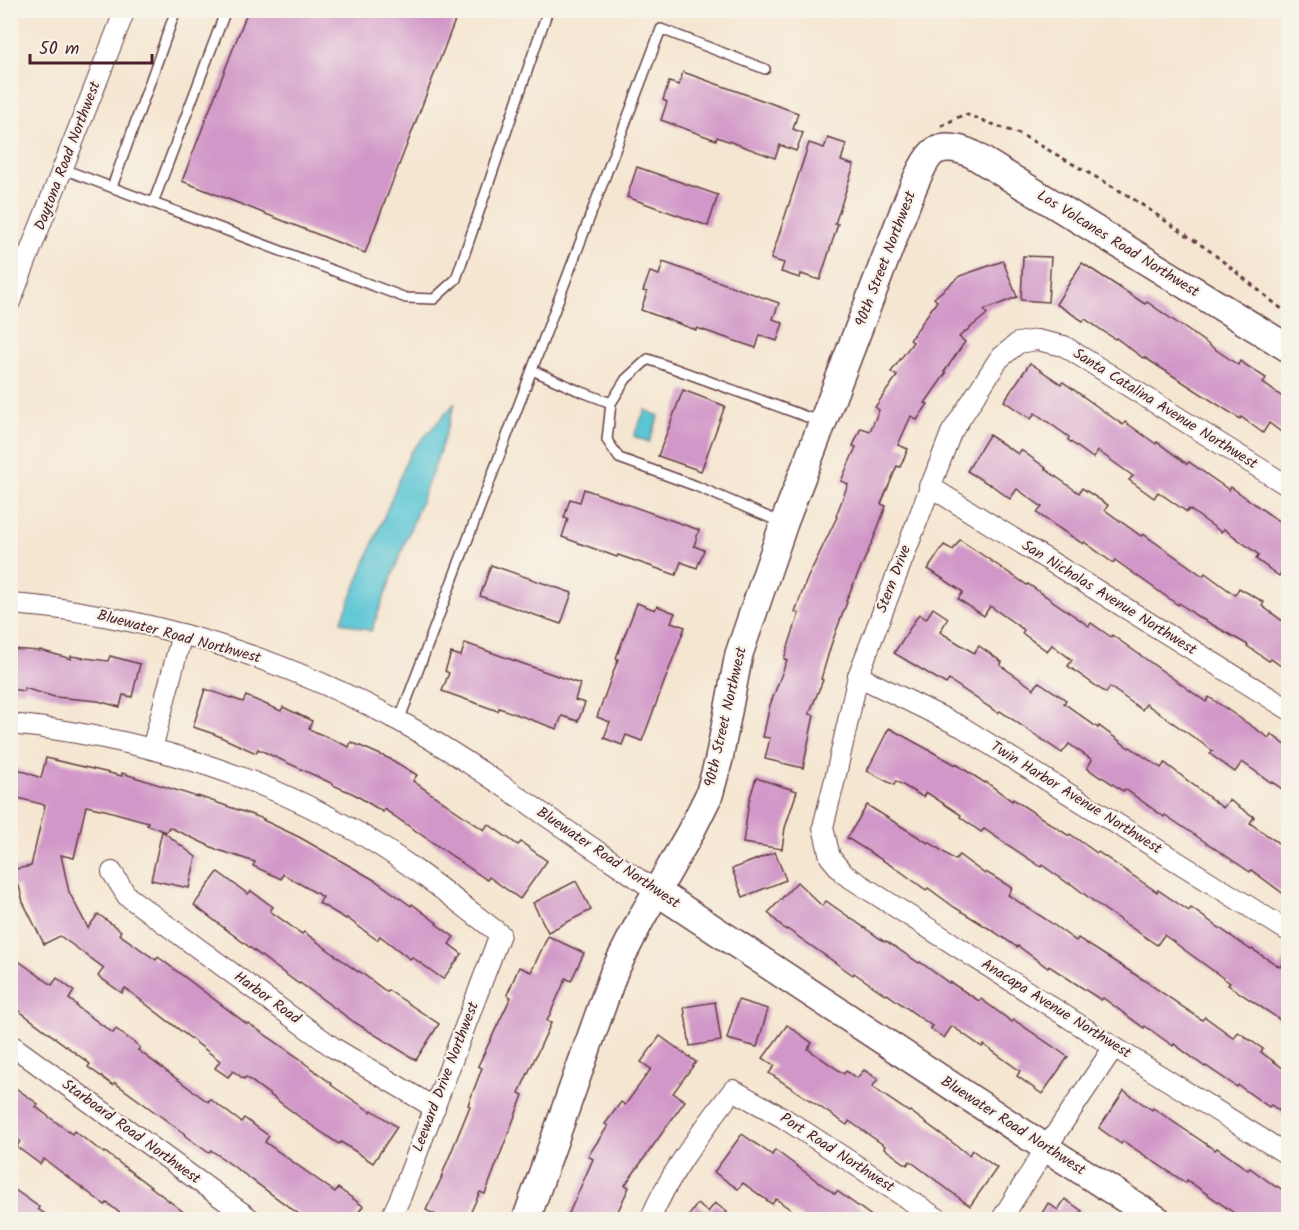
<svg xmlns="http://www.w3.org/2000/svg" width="1299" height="1230" viewBox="0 0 1299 1230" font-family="Kalam,sans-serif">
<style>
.water{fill:#5bc6d5;stroke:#527280;stroke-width:1.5}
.building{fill:#d197c8}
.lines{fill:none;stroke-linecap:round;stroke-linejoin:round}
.lane-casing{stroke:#643d44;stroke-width:12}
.street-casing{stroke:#643d44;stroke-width:22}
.secondary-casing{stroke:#643d44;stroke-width:30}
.path{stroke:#643d44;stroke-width:3;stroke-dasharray:4.5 4.5;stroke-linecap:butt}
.lane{stroke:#fff;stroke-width:9}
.street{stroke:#fff;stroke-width:20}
.secondary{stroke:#fff;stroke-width:27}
.labels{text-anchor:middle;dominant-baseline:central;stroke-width:4.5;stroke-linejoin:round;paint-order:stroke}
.street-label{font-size:15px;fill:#4a1f2b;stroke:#f7f3e8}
</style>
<rect width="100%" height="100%" fill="#f7f3e8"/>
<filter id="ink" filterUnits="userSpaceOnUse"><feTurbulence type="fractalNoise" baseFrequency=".0167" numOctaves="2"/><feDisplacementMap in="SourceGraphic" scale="12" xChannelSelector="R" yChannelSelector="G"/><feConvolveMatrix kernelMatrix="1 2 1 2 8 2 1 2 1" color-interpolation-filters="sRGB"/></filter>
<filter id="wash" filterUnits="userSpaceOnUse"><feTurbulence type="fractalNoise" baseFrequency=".008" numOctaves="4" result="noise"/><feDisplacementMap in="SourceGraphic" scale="24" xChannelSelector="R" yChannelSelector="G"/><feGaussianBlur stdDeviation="1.35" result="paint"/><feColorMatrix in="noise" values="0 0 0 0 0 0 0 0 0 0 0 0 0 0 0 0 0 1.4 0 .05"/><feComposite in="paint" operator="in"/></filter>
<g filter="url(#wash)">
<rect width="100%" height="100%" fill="#f5e6d1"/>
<g class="water">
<path d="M455 403 438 457 371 631 341 622 410 453Z"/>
<path d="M645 410 659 416 649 442 634 436Z"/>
</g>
<g id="blocks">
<g class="building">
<path d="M248 10H459L365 253 182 181Z"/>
<path d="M683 72 798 113 793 129 803 133 796 151 780 145 775 158 717 137 716 140 661 120 667 102 663 100 669 82 679 85Z"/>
<path d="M828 138 846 144 841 161 854 165 835 224H838L820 280 801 274 800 278 781 272 784 263 771 259 809 143 824 148Z"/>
<path d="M637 167 718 195 708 226 627 197Z"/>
<path d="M1023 256 1051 257 1048 302 1021 300Z"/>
<path d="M1003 261 1017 297 984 310 987 314 959 337 965 342 944 372 946 373 925 403 928 404 917 420 911 416 898 445 908 449 900 467 897 466 881 504 886 506 874 538 846 601 847 602 831 645 821 679 823 680 809 714 814 715 803 768 765 759 770 738 763 737 770 705 787 660 784 659 799 614 795 612 807 579 837 517 836 516 848 484 841 481 856 447 853 446 861 428 870 431 879 410 875 407 897 376 891 372 913 342 910 340 937 301 934 298 960 276Z"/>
<path d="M663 262 779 303 773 319 783 323 777 341 760 335 756 348 697 328 696 330 641 310 647 292 643 291 650 272 659 275Z"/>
<path d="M1082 263 1145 304 1147 302 1238 365 1240 361 1266 378 1263 383 1288 401V437L1269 423 1263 433 1241 417 1240 419 1144 357 1143 358 1116 338 1115 339 1085 319 1083 321 1056 304Z"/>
<path d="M1030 363 1061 384 1063 382 1123 425 1125 422 1156 444 1157 442 1187 464 1189 462 1229 490 1231 487 1288 528V578L1281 573 1279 576 1256 559 1259 555 1224 529 1221 532 1189 509 1187 512 1158 492 1154 498 1129 480 1133 476 1098 451 1093 458 1068 440 1069 437 1035 413 1031 419 1004 401Z"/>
<path d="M683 390 725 406 701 471 658 456Z"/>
<path d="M989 435 1018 454 1021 450 1046 468 1045 469 1079 493 1082 488 1108 505 1105 510 1141 536 1143 534 1203 576 1205 573 1235 595 1239 588 1264 602 1262 606 1288 625V671L1271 659 1269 661 1247 646 1248 645 1197 616 1179 603 1178 605 1115 560 1113 563 1084 542 1083 544 1057 527 1037 513 1042 507 1017 489 1010 499 990 484V485L967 471Z"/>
<path d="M584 489 699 530 694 546 704 550 697 568 681 562 676 575 618 555 617 557 562 537 568 519 564 518 570 499 580 502Z"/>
<path d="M960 540 1027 585 1028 584 1089 626 1091 623 1111 637 1112 635 1206 702 1209 697 1269 738 1271 734 1288 747V793L1272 782V783L1242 762 1235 772 1210 754 1213 751 1146 704 1142 710 1110 687 1106 693 1068 666 1072 660 1052 645 1047 651 1022 633 1024 630 990 606 984 616 958 599 963 592 928 569 944 545 953 550Z"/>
<path d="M491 565 572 593 561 624 480 596Z"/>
<path d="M637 603 655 610 657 606 675 613 671 622 685 627 642 741 626 735 622 745 604 738 610 722 597 717 618 659 616 658Z"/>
<path d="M933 608 948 618 940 632 974 653 979 646 1002 662 1000 665 1034 689 1039 682 1066 700 1064 703 1098 728 1099 726 1129 748 1130 747 1161 768 1165 763 1223 808 1229 800 1254 817 1250 823 1288 850V897L1251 870 1250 872 1165 815 1164 817 1125 789 1123 791 1102 777 1101 778 1087 768 1092 760 1069 744 1062 753 1000 711 998 713 949 680 946 684 894 653 919 614 926 619Z"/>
<path d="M465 643 580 684 575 700 585 703 578 721 562 716 557 729 499 708 498 711 442 691 449 673 445 671 451 653 461 656Z"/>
<path d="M10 649 40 651V650L71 659V656L108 661 110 656 140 664 132 697 123 695 120 707 98 701 55 697 24 688V691L10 689Z"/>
<path d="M205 689 243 702 246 696 281 711 283 707 312 721 309 729 349 747 351 742 390 759 417 775 413 781 484 830 488 824 518 845 521 842 547 861 520 899 489 877 487 880 384 809 383 812 354 794 333 785V784L258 749 256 753 214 734 193 727Z"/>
<path d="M889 728 956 765V764L985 783 986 782 1012 801 1013 799 1069 836 1070 834 1097 853 1098 852 1157 892 1158 890 1189 911 1191 908 1251 950 1252 949 1280 967 1288 956V1025L1228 985 1230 983 1164 935 1157 945 1101 907 1070 883 1069 884 1042 865 1041 867 984 829 981 832 960 817 961 815 926 792 923 797 896 781 894 785 867 771Z"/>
<path d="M46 758 122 776V773L197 797 198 796 264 819 263 820 299 837 376 881 411 906 412 904 437 923 436 924 454 937 449 944 462 954 443 979 412 957 410 959 380 936 377 940 347 918 346 919 319 903 323 897 283 874 281 879 253 866 255 862 218 850 169 827 166 832 147 825 148 822 105 810 86 806 74 858 61 855 69 892 88 928 98 914 121 931 119 934 156 960 158 957 247 1024 248 1023 303 1061V1062L332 1084 331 1085 371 1112 372 1110 397 1127 373 1163 341 1142 339 1144 305 1121 246 1077 244 1079 233 1071 228 1077 215 1068 220 1061 125 988 122 993 98 976 104 968 60 936 44 944 23 902 19 886 12 887 10 870 31 866 45 805 10 796V766L41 778Z"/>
<path d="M756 778 797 791 785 828 782 849 743 843 749 801Z"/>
<path d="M867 805 928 843 929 842 955 860 959 855 985 874 986 872 1012 888 1008 895 1047 920 1076 941 1078 938 1142 979 1202 1020 1205 1017 1234 1038 1238 1032 1263 1049 1261 1052 1288 1072V1117L1271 1105 1269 1107 1238 1085 1237 1087 1206 1066 1205 1067 1174 1044 1173 1046 1145 1026 1144 1028 1103 998 1101 1000 1049 966 1048 968 1018 946 1017 947 993 931 954 907 928 888 926 890 900 871 847 838Z"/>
<path d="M162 831 196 857 189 888 151 880Z"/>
<path d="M775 852 786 880 743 897 732 869Z"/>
<path d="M218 872 248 894 251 891 273 907 270 911 302 934 304 932 358 972 359 971 387 992 388 990 439 1024 416 1060 354 1022 300 983 299 984 277 968 194 905Z"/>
<path d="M576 881 591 910 548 932 533 903Z"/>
<path d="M797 882 822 906 826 901 885 942 886 941 919 963 920 962 949 983 950 982 979 1001 981 999 1012 1022 1014 1020 1068 1057 1042 1094 1017 1076 1020 1071 984 1045 982 1047 952 1026 944 1038 930 1028 932 1026 887 994 886 995 854 973 853 975 787 929 786 930 768 913Z"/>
<path d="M548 936 584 953 571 981 566 978 547 1021 551 1023 519 1093 523 1095 485 1194 480 1192 467 1220H445L426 1210 442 1177H441L470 1106 468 1105 482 1068 478 1066 511 997 507 995 519 967 531 972Z"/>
<path d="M20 962 52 985 57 978 74 991 69 999 77 1005 76 1006 113 1033 116 1029 140 1047 138 1050 208 1102 210 1099 241 1122 244 1118 269 1136 265 1142 335 1192 338 1188 363 1206 353 1220H307L211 1150 209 1153 184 1135 185 1134 115 1083 113 1085 88 1067 90 1064 10 1004V976Z"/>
<path d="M738 1000 768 1009 757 1047 727 1039Z"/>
<path d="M715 1002 721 1041 690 1046 684 1007Z"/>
<path d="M787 1025 812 1043 808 1049 844 1074 846 1071 857 1078 864 1070 878 1079 872 1087 909 1112 910 1111 969 1155 972 1150 997 1168 970 1206 910 1161 907 1165 884 1148 885 1146 849 1121 847 1125 769 1073 775 1066 763 1058Z"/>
<path d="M660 1036 696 1062 673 1093 685 1101 625 1185 629 1187 614 1220H566L593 1159 588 1156 608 1126 605 1124 621 1102 625 1105 651 1069 641 1062Z"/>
<path d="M10 1084 38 1104 36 1107 72 1134 74 1131 104 1153 105 1152 194 1220H129L107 1203 105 1205 44 1159 40 1164 17 1147 20 1141 10 1134Z"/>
<path d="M1124 1091 1152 1110 1153 1108 1215 1150 1217 1148 1248 1170 1250 1168 1276 1187 1277 1186 1288 1194V1220H1244L1187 1180 1186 1183 1123 1141 1121 1144 1099 1128Z"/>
<path d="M742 1134 772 1155 775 1150 835 1194 837 1191 877 1220H805L776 1199 772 1204 743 1183 738 1189 714 1172Z"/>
<path d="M15 1190 39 1207 38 1209 53 1220H10V1196Z"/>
<path d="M1065 1199 1082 1211 1076 1220H1038L1048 1203 1058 1210Z"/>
<path d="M715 1203 727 1212 722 1220H686L697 1204 708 1212Z"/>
</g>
</g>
</g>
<g filter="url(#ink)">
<use href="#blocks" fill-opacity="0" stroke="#643d44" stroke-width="1.5"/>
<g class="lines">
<g class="lane-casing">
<g id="lane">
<path d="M63 169 406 298 434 299 456 279 548 10"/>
<path d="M112 187 176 10"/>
<path d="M153 203 226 10"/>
<path d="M532 370 577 390 611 403"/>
<path d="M782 523 696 486 619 458 607 440 611 403 626 379 648 359 821 422"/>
<path d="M399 721 661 29 765 69"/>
</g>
</g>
<g class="street-casing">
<g id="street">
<path d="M10 302 125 10"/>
<path d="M929 486 1288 709"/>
<path d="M1288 486 1064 346 1037 340 1018 343 999 359 951 433 858 676 835 779 823 827 830 857 844 874 1114 1047 1288 1155"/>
<path d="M10 604C36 606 62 608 87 613 196 632 301 668 399 721 445 746 489 776 532 806 573 835 615 863 656 891"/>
<path d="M858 676 962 727 1288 931"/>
<path d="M10 724C132 736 254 772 359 833 409 862 454 899 500 934L401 1196 390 1220"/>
<path d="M152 749 182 634"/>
<path d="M112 872 127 896 334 1048 435 1108"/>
<path d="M10 1044 252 1220"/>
<path d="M650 1220C669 1173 703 1130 733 1090L782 1117 940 1220"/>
<path d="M1001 1220 1046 1148 1114 1047"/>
</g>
</g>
<g class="secondary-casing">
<g id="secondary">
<path d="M656 891 1046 1148 1158 1220"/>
<path d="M526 1220 614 972 642 917 690 833 709 795 719 759 739 654 784 523 901 218C907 203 922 159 935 151 947 145 961 149 972 154L1288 348"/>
</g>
</g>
<path class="path" d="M941 126 965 114 1022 135 1129 196 1210 251 1288 314"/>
<use href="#lane" class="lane"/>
<use href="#street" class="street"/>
<use href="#secondary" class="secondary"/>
</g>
</g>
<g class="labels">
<g class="street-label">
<text transform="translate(68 156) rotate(-69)">Daytona Road Northwest</text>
<text transform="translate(1118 244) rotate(32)">Los Volcanes Road Northwest</text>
<text transform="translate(886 259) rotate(-69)">90th Street Northwest</text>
<text transform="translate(1165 409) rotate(32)">Santa Catalina Avenue Northwest</text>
<text transform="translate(894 579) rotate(-69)">Stern Drive</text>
<text transform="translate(1109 598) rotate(32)">San Nicholas Avenue Northwest</text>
<text transform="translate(179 637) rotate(15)">Bluewater Road Northwest</text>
<text transform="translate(726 717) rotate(-77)">90th Street Northwest</text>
<text transform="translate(1076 798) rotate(32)">Twin Harbor Avenue Northwest</text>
<text transform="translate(608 858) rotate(34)">Bluewater Road Northwest</text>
<text transform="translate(267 998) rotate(36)">Harbor Road</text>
<text transform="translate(1056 1009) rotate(32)">Anacapa Avenue Northwest</text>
<text transform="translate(446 1077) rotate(-69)">Leeward Drive Northwest</text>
<text transform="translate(1013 1126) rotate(33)">Bluewater Road Northwest</text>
<text transform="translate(131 1132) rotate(36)">Starboard Road Northwest</text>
<text transform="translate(837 1153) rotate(33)">Port Road Northwest</text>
</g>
</g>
<rect width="1299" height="1230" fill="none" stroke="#f7f3e8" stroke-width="36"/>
<path d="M30 54v9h122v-9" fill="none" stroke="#4a1f2b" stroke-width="3"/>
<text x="39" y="54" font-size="18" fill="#4a1f2b" stroke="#f7f3e8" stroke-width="4.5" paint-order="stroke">50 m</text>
</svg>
